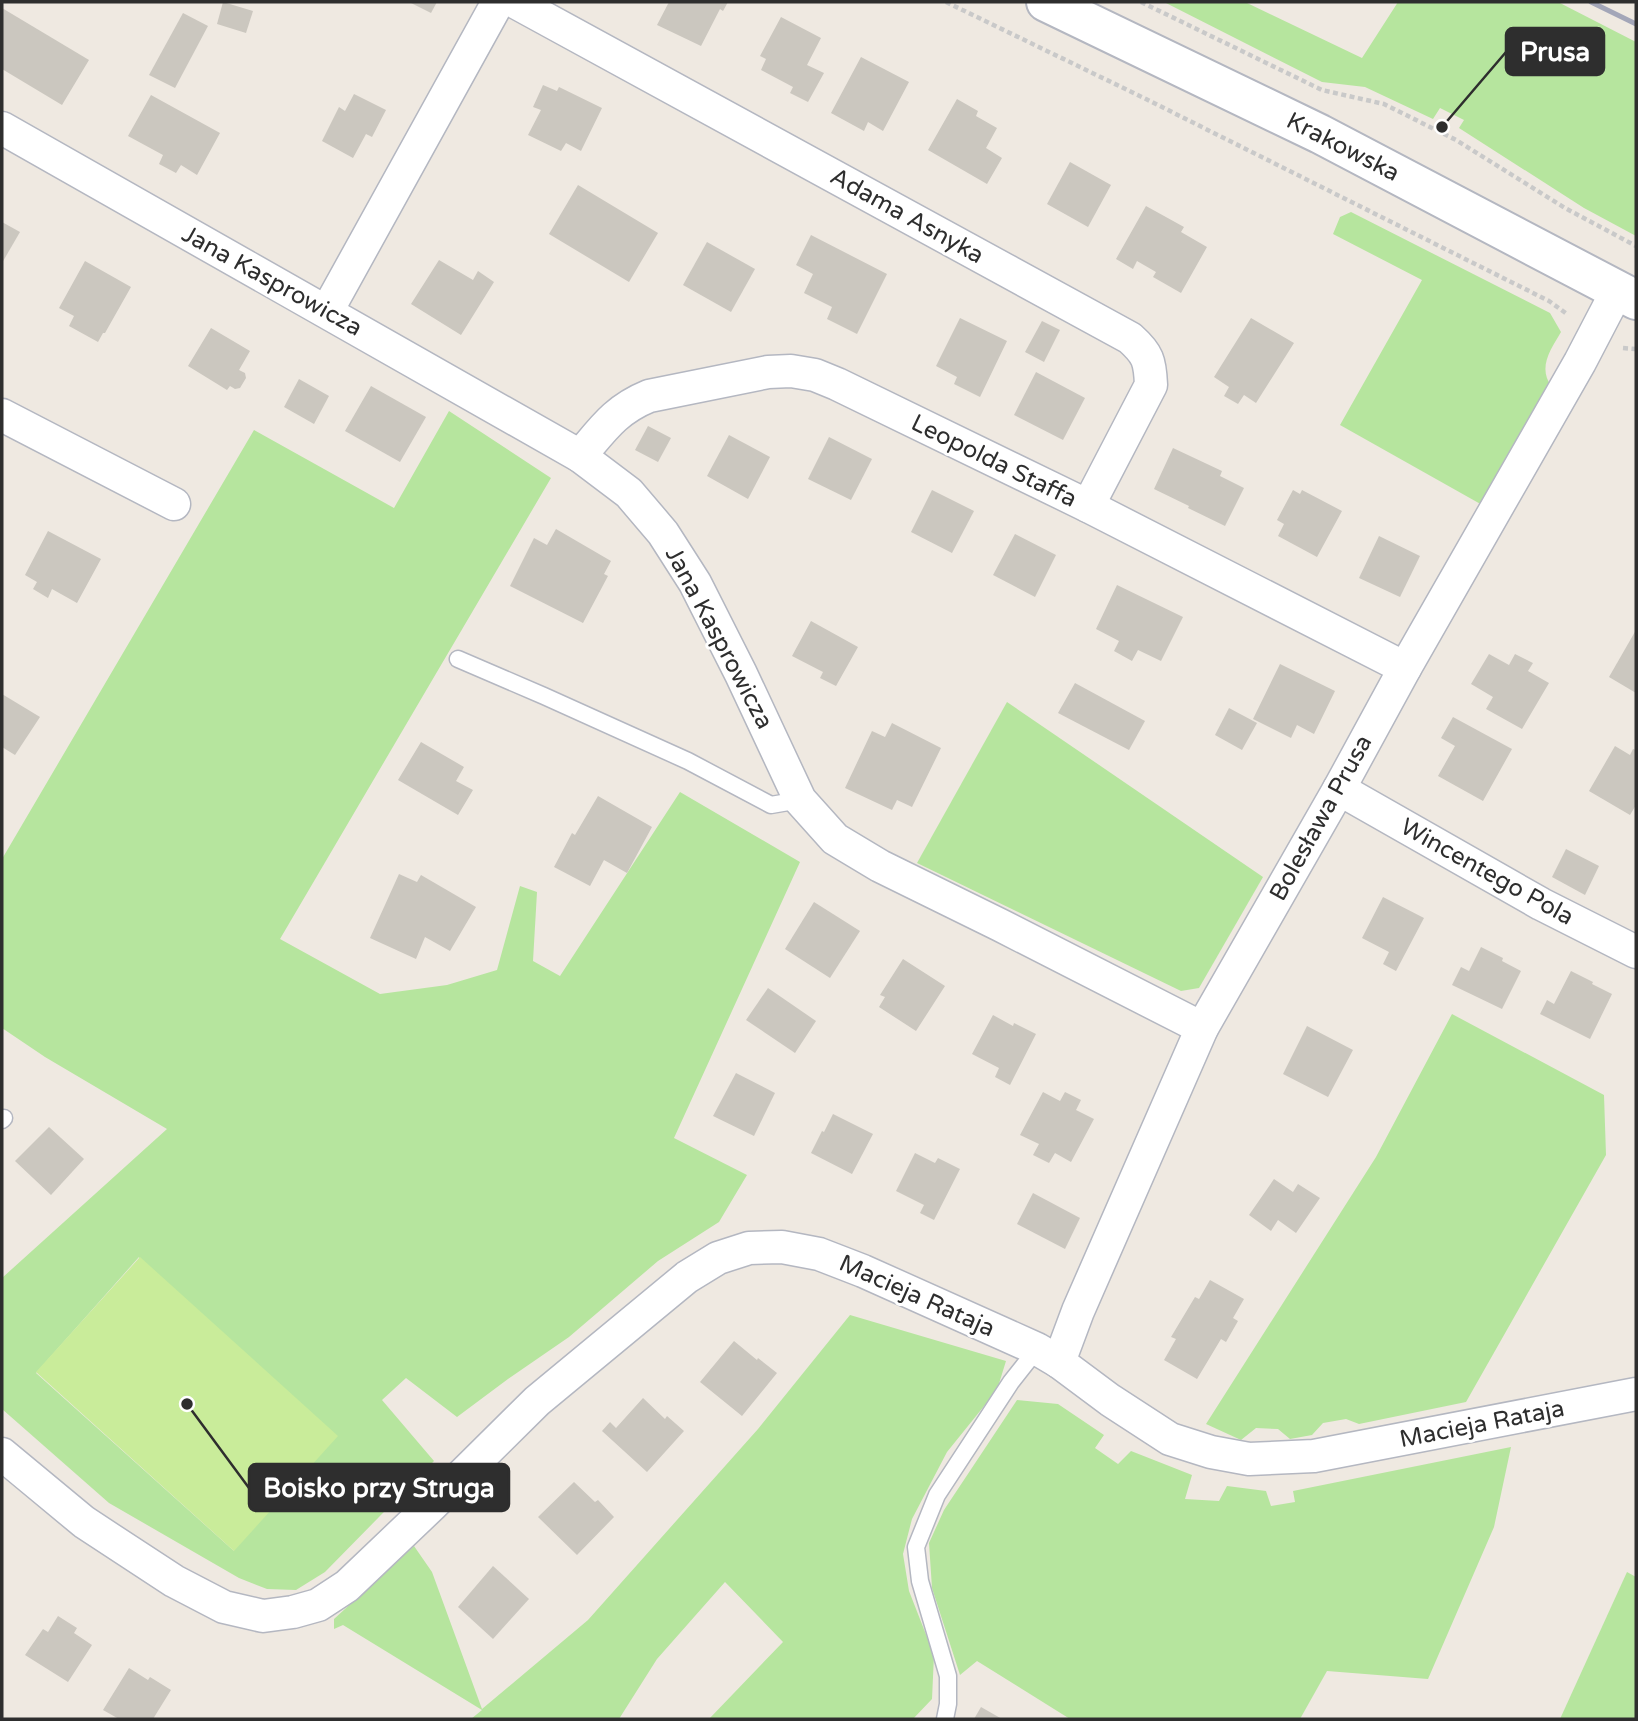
<svg xmlns="http://www.w3.org/2000/svg" width="1638" height="1721" viewBox="0 0 1638 1721" font-family="'Varela Round',sans-serif">
<style>
.green{fill:#b6e59e;fill-rule:evenodd}
.pitch{fill:#c9ec9a}
.building{fill:#cbc7bf}
.lines{fill:none;stroke-linecap:round;stroke-linejoin:round}
.lane-casing{stroke:#b4b7c1;stroke-width:19}
.street-casing{stroke:#b4b7c1;stroke-width:35}
.secondary-casing{stroke:#b4b7c1;stroke-width:42}
.path{stroke:#c9c9c9;stroke-width:4.5;stroke-dasharray:5 3.5;stroke-linecap:butt}
.lane{stroke:#fff;stroke-width:16}
.street{stroke:#fff;stroke-width:32}
.secondary{stroke:#fff;stroke-width:38}
.rail{stroke:#a3a6b8;stroke-width:5}
.labels{text-anchor:middle;dominant-baseline:central;stroke-width:6;stroke-linejoin:round;paint-order:stroke}
.street-label{font-size:24px;fill:#2e2e2e;stroke:#fff}
.leader{fill:none;stroke:#2e2e2e;stroke-width:2.5}
.callout-dot{fill:#2e2e2e;stroke:#fff;stroke-width:2.5}
.callout{fill:#2e2e2e;stroke:#2e2e2e;stroke-width:2.5}
.callout-label{font-size:26px;text-anchor:middle;font-weight:bold;fill:#fff}
</style>
<rect width="100%" height="100%" fill="#efe9e1"/>
<g class="green">
<path d="M1164 2H1245L1362 58 1398 2H1558L1636 42V236L1584 208 1459 128 1464 120 1440 108 1433 119 1365 87 1322 82Z"/>
<path d="M1351 212 1550 313 1561 332C1551 349 1537 368 1552 387L1484 506 1340 425 1422 280 1333 234 1340 217Z"/>
<path d="M449 411 551 478 280 939 380 994 447 985 497 970 520 886 537 892 533 961 560 976 680 792 800 862 674 1138 747 1175 719 1222 658 1261 569 1337 508 1379 457 1417 406 1378 382 1400 434 1461 325 1572 296 1590 267 1589 239 1578 109 1503 2 1409V1278L167 1129 45 1057 2 1028V859L254 430 394 508ZM139 1257 234 1551 36 1373Z"/>
<path d="M1007 702 1263 877 1199 988 1181 991 917 863Z"/>
<path d="M1452 1014 1604 1095 1606 1155 1466 1402 1359 1424 1346 1419 1323 1423 1312 1435 1290 1439 1278 1429 1256 1428 1241 1440 1206 1424 1376 1157Z"/>
<path d="M850 1315 1006 1361 997 1390 947 1452 912 1519 903 1554 909 1591 934 1655 932 1699 913 1719H709L783 1642 725 1582 657 1659 619 1719H471L482 1710 343 1625 334 1629V1619L414 1546 432 1572 482 1709 588 1620 758 1429Z"/>
<path d="M1017 1400 1058 1404 1104 1435 1095 1448 1118 1464 1131 1451 1192 1475 1185 1499 1219 1501 1227 1486 1266 1491 1271 1506 1295 1502 1293 1491 1511 1447 1494 1527 1428 1679 1327 1671 1300 1719H1070L977 1661 960 1675 932 1588 929 1543 944 1510Z"/>
<path d="M1627 1572 1636 1577V1719H1560Z"/>
</g>
<path class="pitch" d="M140 1257 338 1436 234 1551 36 1372Z"/>
<g class="building">
<path d="M223 2 253 11 246 33 217 24Z"/>
<path d="M409 2H437L431 13Z"/>
<path d="M669 2H728L723 11 720 9 701 46 657 25Z"/>
<path d="M2 8 89 60 62 105 2 69Z"/>
<path d="M183 13 208 26 175 88 149 75Z"/>
<path d="M781 17 821 38 807 65 824 73 808 102 790 93 793 87 761 70 766 59 760 56Z"/>
<path d="M861 57 909 82 883 131 868 122 864 131 831 113Z"/>
<path d="M543 85 557 91 559 87 602 108 581 151 566 143 561 151 528 135 541 110 533 107Z"/>
<path d="M354 94 386 110 372 137 366 134 353 158 322 141 339 107 345 111Z"/>
<path d="M151 95 220 133 197 175 181 165 176 173 159 164 163 155 128 136Z"/>
<path d="M957 99 978 111 976 116 997 128 986 148 1002 158 987 184 928 150Z"/>
<path d="M1070 162 1111 185 1088 227 1047 204Z"/>
<path d="M578 185 658 233 629 282 549 234Z"/>
<path d="M1146 206 1184 227 1181 232 1207 247 1181 293 1153 277 1156 272 1137 261 1133 269 1116 259Z"/>
<path d="M2 222 20 232 2 263Z"/>
<path d="M811 235 887 274 857 334 827 319 832 307 804 293 813 274 796 265Z"/>
<path d="M707 242 755 269 731 312 683 285Z"/>
<path d="M439 260 473 280 478 271 494 282 461 335 411 304Z"/>
<path d="M85 261 131 287 105 333H103L98 342 69 326 74 316 59 308Z"/>
<path d="M960 318 1007 341 980 397 954 384 957 377 936 366Z"/>
<path d="M1251 318 1294 343 1256 403 1244 395 1238 404 1224 396 1229 387 1214 377Z"/>
<path d="M1042 321 1060 330 1044 362 1025 352Z"/>
<path d="M211 328 250 351 239 370 245 373 246 378 240 388 235 389 230 386 227 390 188 366Z"/>
<path d="M1036 372 1085 398 1063 440 1014 415Z"/>
<path d="M299 379 329 396 314 424 284 407Z"/>
<path d="M371 386 426 417 400 462 345 431Z"/>
<path d="M648 426 671 438 658 462 635 450Z"/>
<path d="M729 435 770 457 748 499 707 476Z"/>
<path d="M829 437 872 459 851 500 808 479Z"/>
<path d="M1173 448 1222 471 1220 476 1244 488 1225 526 1188 508 1189 506 1154 489Z"/>
<path d="M932 490 974 511 952 553 911 532Z"/>
<path d="M1293 490 1300 494 1302 490 1342 511 1317 557 1278 536 1284 524 1277 520Z"/>
<path d="M556 529 611 561 604 574 608 576 583 623 510 586 534 538 547 545Z"/>
<path d="M48 531 101 559 77 603 52 589 48 598 33 589 37 582 25 575Z"/>
<path d="M1015 534 1056 555 1035 597 993 575Z"/>
<path d="M1379 536 1420 556 1400 597 1359 578Z"/>
<path d="M1117 585 1183 617 1161 661 1138 650 1132 661 1114 651 1119 641 1096 629Z"/>
<path d="M811 621 858 647 836 686 820 678 823 672 792 656Z"/>
<path d="M1636 630V693L1609 677Z"/>
<path d="M1489 654 1509 665 1515 654 1533 663 1528 671 1549 683 1522 729 1486 709 1493 697 1471 684Z"/>
<path d="M1280 664 1335 691 1314 734 1297 725 1291 738 1253 719Z"/>
<path d="M1075 683 1145 721 1129 750 1058 713Z"/>
<path d="M2 694 40 717 15 755 2 747Z"/>
<path d="M1229 708 1257 723 1242 750 1215 735Z"/>
<path d="M1453 717 1512 749 1483 801 1438 776 1455 746 1441 738Z"/>
<path d="M892 723 941 748 912 807 897 800 892 810 845 788 872 731 885 737Z"/>
<path d="M421 742 464 767 456 781 473 790 458 815 398 780Z"/>
<path d="M1615 746 1630 755 1633 749 1636 750V805L1630 815 1589 791Z"/>
<path d="M598 796 652 827 627 873 604 860 590 886 554 867 572 833 575 835Z"/>
<path d="M1566 849 1599 866 1585 895 1552 877Z"/>
<path d="M399 874 417 882 421 875 476 907 450 951 425 937 416 959 370 938Z"/>
<path d="M1383 897 1424 918 1396 971 1383 964 1389 952 1362 938Z"/>
<path d="M814 902 860 931 830 978 785 949Z"/>
<path d="M1481 947 1503 958 1502 961 1521 971 1502 1009 1452 985 1461 967 1469 971Z"/>
<path d="M903 959 945 986 916 1031 879 1007 885 997 880 995Z"/>
<path d="M1571 971 1593 982 1592 984 1612 994 1590 1039 1540 1014 1547 1000 1554 1004Z"/>
<path d="M768 988 816 1021 795 1053 746 1020Z"/>
<path d="M993 1015 1013 1026 1014 1023 1036 1034 1010 1085 995 1077 999 1068 972 1054Z"/>
<path d="M1307 1026 1353 1050 1328 1097 1283 1074Z"/>
<path d="M736 1073 775 1093 754 1136 713 1116Z"/>
<path d="M1043 1092 1060 1101 1065 1092 1081 1100 1076 1110 1094 1119 1071 1162 1055 1153 1049 1163 1033 1155 1039 1144 1020 1135Z"/>
<path d="M833 1114 873 1134 852 1174 811 1153 822 1131 824 1132Z"/>
<path d="M49 1127 84 1159 51 1195 15 1161Z"/>
<path d="M915 1153 935 1163 938 1158 960 1169 934 1220 920 1213 924 1205 896 1191Z"/>
<path d="M1274 1179 1293 1192 1298 1184 1320 1198 1296 1233 1278 1220 1271 1231 1249 1215Z"/>
<path d="M1033 1193 1080 1218 1065 1249 1017 1224Z"/>
<path d="M1210 1280 1244 1299 1233 1318 1238 1321 1226 1342 1221 1339 1197 1379 1164 1360 1176 1339 1171 1337 1195 1297 1199 1299Z"/>
<path d="M734 1341 757 1360 758 1358 777 1373 742 1416 700 1382Z"/>
<path d="M643 1398 665 1419 667 1416 684 1431 647 1472 602 1431 610 1422 616 1428Z"/>
<path d="M574 1482 595 1502 598 1500 614 1517 577 1555 538 1517Z"/>
<path d="M493 1566 529 1599 493 1639 458 1607Z"/>
<path d="M58 1616 77 1628 74 1633 92 1645 68 1682 25 1655 43 1629 48 1632Z"/>
<path d="M129 1668 148 1680 150 1677 171 1690 153 1719H119L103 1710Z"/>
<path d="M981 1707 1002 1719H974Z"/>
</g>
<g class="lines">
<g class="lane-casing">
<g id="lane">
<path d="M458 659 544 696 688 761 771 805 800 800"/>
<path d="M2 1120 4 1118"/>
<path d="M945 1719 948 1704V1676L920 1581 916 1547 937 1495 1011 1382 1037 1349"/>
</g>
</g>
<g class="street-casing">
<g id="street">
<path d="M515 2 1130 338C1148 354 1150 361 1151 385L1088 506"/>
<path d="M2 128 580 456 629 493 663 533 695 583 741 674 800 800 835 839 880 866 1000 925 1202 1028"/>
<path d="M327 311 498 2"/>
<path d="M2 415 174 504"/>
<path d="M580 456C603 429 615 410 649 396L768 372 791 371 815 375 837 384 1088 506 1405 668"/>
<path d="M1339 789 1541 904 1636 952"/>
<path d="M1059 1362 1078 1311 1202 1028 1339 789 1405 668 1580 362 1617 291"/>
<path d="M2 1454 84 1522 174 1581 224 1607 263 1616 293 1612 318 1605 347 1586 432 1505 537 1401 687 1277 718 1258 749 1248 782 1247 819 1254 863 1271 1037 1349 1059 1362 1110 1400 1170 1439 1211 1452 1249 1459 1314 1456 1636 1394"/>
</g>
</g>
<g class="secondary-casing">
<path id="secondary" d="M1046 2 1320 134 1636 300"/>
</g>
<g class="path">
<path d="M946 2 1146 99 1549 301 1567 314"/>
<path d="M1141 2 1322 90 1384 104 1456 140 1565 208 1636 246"/>
<path d="M1623 348 1636 349"/>
</g>
<use href="#lane" class="lane"/>
<use href="#street" class="street"/>
<use href="#secondary" class="secondary"/>
<path class="rail" d="M1591 2 1636 24"/>
</g>
<g class="labels">
<g class="street-label">
<text transform="translate(1343 147) rotate(27)">Krakowska</text>
<text transform="translate(907 216) rotate(29)">Adama Asnyka</text>
<text transform="translate(272 281) rotate(29)">Jana Kasprowicza</text>
<text transform="translate(994 461) rotate(26)">Leopolda Staffa</text>
<text transform="translate(719 638) rotate(62)">Jana Kasprowicza</text>
<text transform="translate(1321 818) rotate(-61)">Bolesława Prusa</text>
<text transform="translate(1487 872) rotate(29)">Wincentego Pola</text>
<text transform="translate(917 1296) rotate(24)">Macieja Rataja</text>
<text transform="translate(1482 1424) rotate(-11)">Macieja Rataja</text>
</g>
</g>
<path class="leader" d="M1442 127L1506 52M187 1404L249 1488"/>
<g class="callout-dot">
<circle cx="1442" cy="127" r="7"/>
<circle cx="187" cy="1404" r="7"/>
</g>
<g class="callout">
<rect x="1506" y="28" width="98" height="47" rx="7"/>
<rect x="249" y="1464" width="260" height="47" rx="7"/>
</g>
<g class="callout-label">
<text x="1555" y="61">Prusa</text>
<text x="379" y="1497">Boisko przy Struga</text>
</g>
<rect width="1638" height="1721" fill="none" stroke="#2e2e2e" stroke-width="7"/>
</svg>
